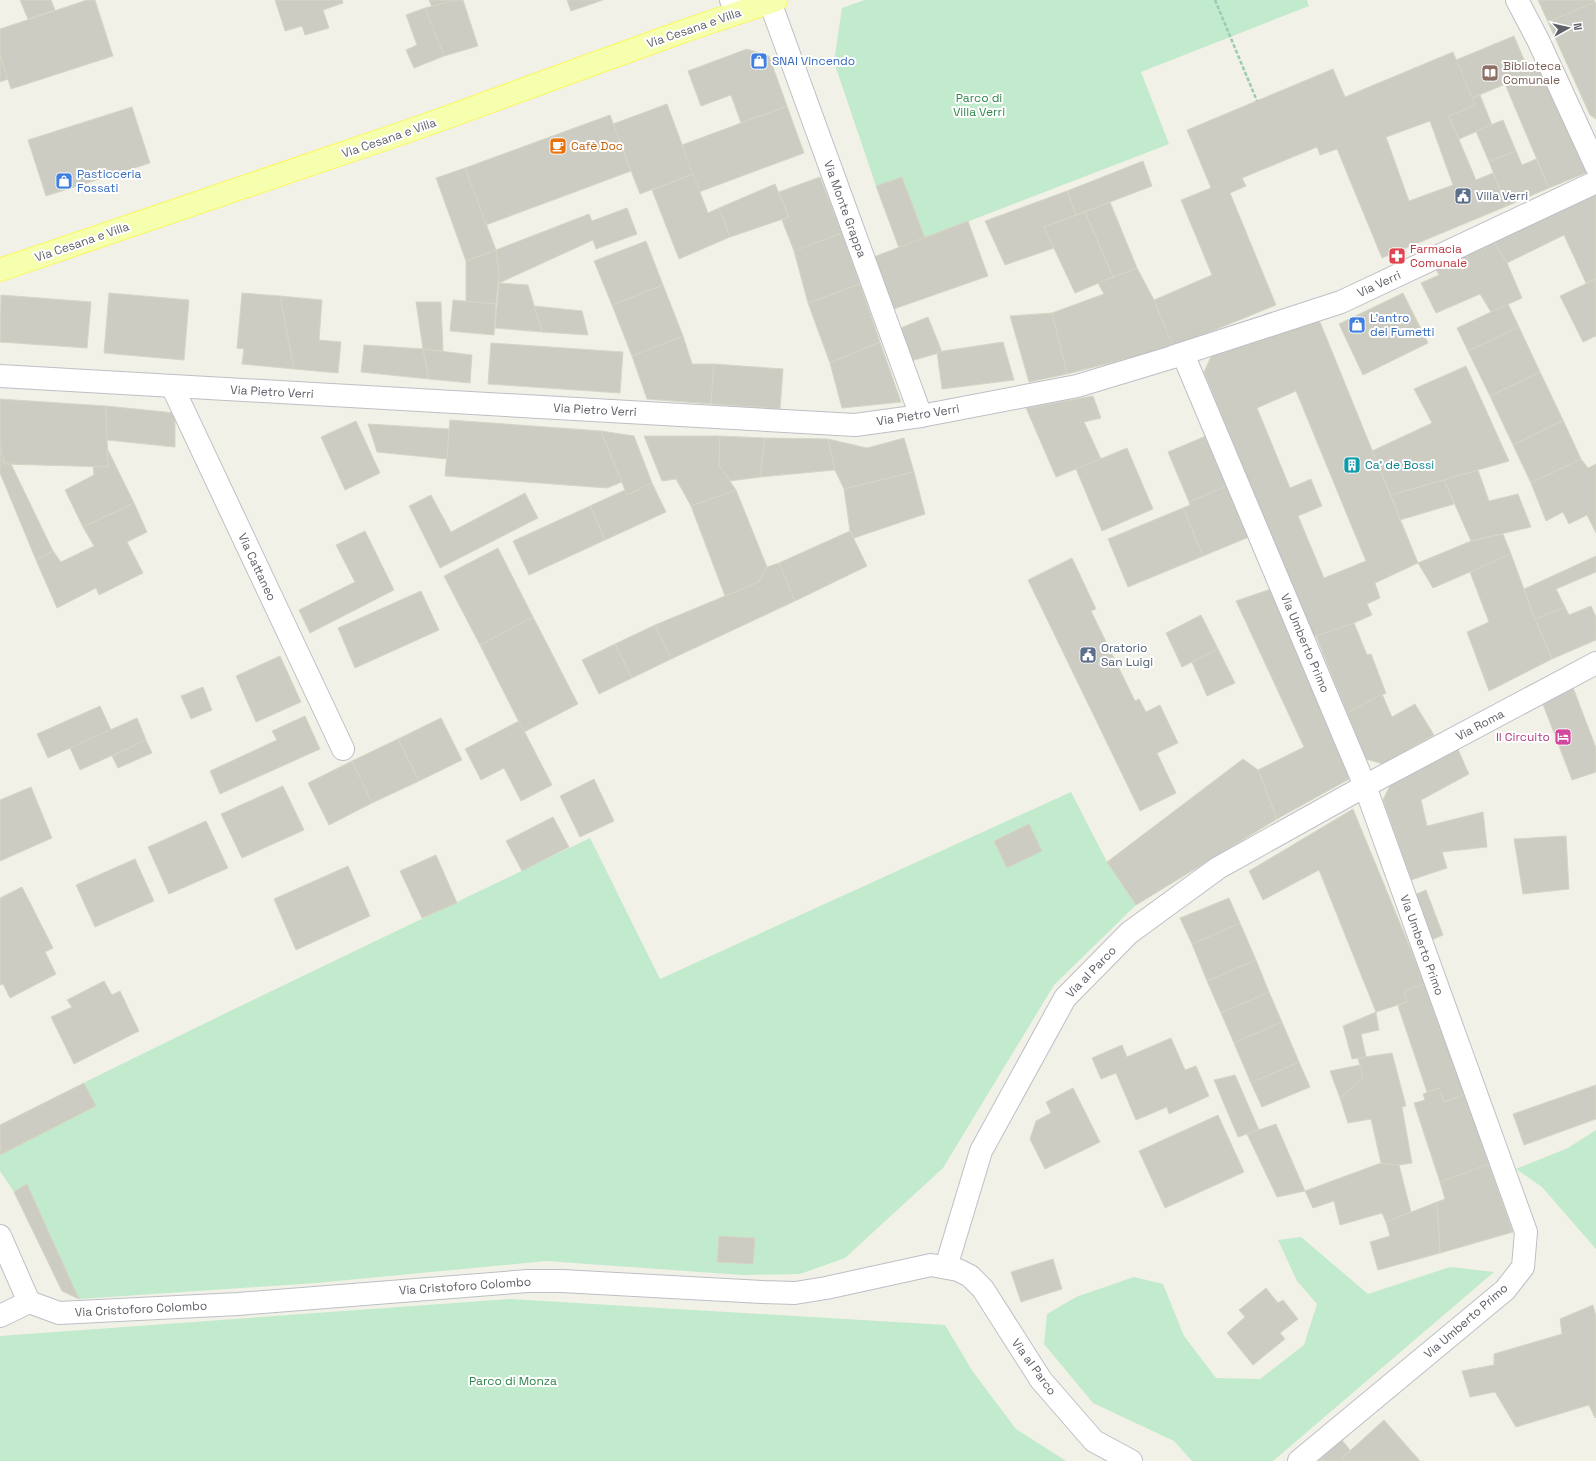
<svg xmlns="http://www.w3.org/2000/svg" width="1596" height="1461" viewBox="0 0 1596 1461" font-family="'Space Grotesk',sans-serif">
<style>
.green{fill:#c2eacd}
.building{fill:#ccccc3;stroke:#d6d6c5;fill-rule:evenodd}
.lines{fill:none;stroke-linecap:round;stroke-linejoin:round}
.minor-casing{stroke:#bebfc6;stroke-width:24}
.major-casing{stroke:#faf857;stroke-width:24}
.path{stroke:#9bcbb5;stroke-width:2.5;stroke-dasharray:4 2;stroke-linecap:butt}
.minor{stroke:#fff;stroke-width:22}
.major{stroke:#f6ffae;stroke-width:22}
.labels{text-anchor:middle;dominant-baseline:central;stroke-width:4;stroke-linejoin:round;paint-order:stroke}
.street-label{font-size:12px;fill:#5e6068;stroke:#fff}
.shop-label{font-size:12px;fill:#366cbe;stroke:#fff;text-anchor:start}
.education-label{font-size:12px;fill:#785e54;stroke:#fff;text-anchor:start}
.park-label{font-size:12px;fill:#30854b;stroke:#fff}
.food-label{font-size:12px;fill:#c56008;stroke:#fff;text-anchor:start}
.service-label{font-size:12px;fill:#4e5e75;stroke:#fff;text-anchor:start}
.health-label{font-size:12px;fill:#be3a42;stroke:#fff;text-anchor:start}
.culture-label{font-size:12px;fill:#0d838f;stroke:#fff;text-anchor:start}
.hotel-label{font-size:12px;fill:#b23c85;stroke:#fff;text-anchor:end}
</style>
<rect width="100%" height="100%" fill="#f1f1e7"/>
<g class="green">
<path d="M865 0H1307L1309 6 1141 72 1169 144 925 238 902 177 876 186 834 62 842 8Z"/>
<path d="M1071 792 1107 862 1136 905 1054 985 943 1168 845 1258 800 1274 742 1275 546 1261 316 1283 79 1299 62 1291 14 1192 0 1171V1125C195 1026 393 933 590 838L660 979Z"/>
<path d="M1596 1130V1249L1542 1187 1516 1169 1568 1148Z"/>
<path d="M1301 1237 1368 1294 1450 1267 1494 1272 1273 1461H1192L1174 1441 1093 1403 1044 1344 1047 1314 1076 1297 1134 1277 1163 1284 1184 1336 1216 1378 1260 1379 1304 1345 1317 1304 1297 1281 1278 1240Z"/>
<path d="M510 1299 945 1325 973 1372 1016 1429 1066 1461H0V1336Z"/>
</g>
<g class="building">
<path d="M20 0H51L55 10 28 19Z"/>
<path d="M87 0H95L113 56 11 89 0 55V29Z"/>
<path d="M275 0H342L343 3 323 10 329 28 305 35 302 26 285 31Z"/>
<path d="M429 0H457L432 7Z"/>
<path d="M457 0H463L478 46 444 56 425 8Z"/>
<path d="M567 0H603L571 11Z"/>
<path d="M1538 0H1594L1595 2 1548 22Z"/>
<path d="M1595 2 1596 3V119L1590 115 1548 22Z"/>
<path d="M425 8 444 56 414 68 406 50 417 45 406 15Z"/>
<path d="M1514 36 1530 74 1472 98 1456 60Z"/>
<path d="M747 49 769 56 787 106 741 123 731 95 701 106 688 71Z"/>
<path d="M1453 52 1475 105 1449 116 1476 180 1493 173 1507 206 1382 258 1337 149 1320 155 1317 147 1242 178 1246 186 1230 193 1276 305 1173 347 1154 300 1212 275 1181 200 1211 188 1187 130 1333 69 1345 97ZM1430 121 1453 185 1409 201 1386 137Z"/>
<path d="M0 55 8 79 0 82Z"/>
<path d="M1542 60 1588 172 1549 188 1505 84 1530 74 1527 67Z"/>
<path d="M1480 95 1492 125 1459 139 1449 116 1475 105 1472 98Z"/>
<path d="M667 104 693 174 640 194 613 124Z"/>
<path d="M787 106 804 153 699 192 682 145Z"/>
<path d="M132 107 150 163 46 196 28 140Z"/>
<path d="M610 115 631 171 486 225 465 168Z"/>
<path d="M1503 120 1516 151 1489 162 1476 131Z"/>
<path d="M1516 151 1522 165 1536 159 1549 188 1507 206 1489 162Z"/>
<path d="M1143 161 1152 186 1076 215 1067 191Z"/>
<path d="M465 168 496 250 466 261 436 178Z"/>
<path d="M693 174 708 213 719 208 730 237 679 259 652 190Z"/>
<path d="M820 177 842 233 794 251 782 220 789 217 779 192Z"/>
<path d="M902 177 925 238 899 248 876 186Z"/>
<path d="M775 184 789 217 730 237 719 208Z"/>
<path d="M1593 189 1596 195V279L1586 283 1564 235 1507 263 1492 238Z"/>
<path d="M1067 191 1076 215 1044 227 1054 248 1005 265 985 221Z"/>
<path d="M1110 202 1137 268 1113 277 1085 212Z"/>
<path d="M627 208 637 234 596 249 593 240 499 283 496 250 589 214 592 221Z"/>
<path d="M1085 212 1113 277 1075 293 1044 227Z"/>
<path d="M968 221 988 276 891 310 871 258Z"/>
<path d="M842 233 860 284 808 303 794 251Z"/>
<path d="M1492 238 1507 263 1522 298 1491 312 1480 294 1436 313 1421 283 1439 275 1435 267Z"/>
<path d="M646 241 663 285 612 305 594 261Z"/>
<path d="M496 250 499 273 496 304 466 302V261Z"/>
<path d="M1137 268 1154 300 1173 347 1067 374 1052 313 1104 294 1098 283Z"/>
<path d="M1596 279V336L1583 342 1560 296Z"/>
<path d="M499 283 528 285 542 332 495 328Z"/>
<path d="M860 284 880 342 830 363 808 303Z"/>
<path d="M663 285 683 336 632 356 612 305Z"/>
<path d="M109 293 189 300 184 360 104 353Z"/>
<path d="M242 293 280 296 294 369 242 364 244 349 237 348Z"/>
<path d="M1403 293 1428 343 1363 375 1339 324Z"/>
<path d="M1 295 91 302 87 348 0 342Z"/>
<path d="M280 296 322 300 319 340 341 342 338 373 294 369Z"/>
<path d="M453 300 496 304 494 335 450 331Z"/>
<path d="M416 302H441L443 351 423 349Z"/>
<path d="M1508 304 1519 327 1468 351 1457 328Z"/>
<path d="M534 306 582 311 588 335 542 332Z"/>
<path d="M1052 313 1067 374 1029 382 1010 316Z"/>
<path d="M928 317 942 352 911 361 898 329Z"/>
<path d="M1318 317 1418 563 1375 583 1380 598 1367 604 1372 615 1354 623 1316 636H1311L1204 372 1214 350ZM1296 391 1366 561 1324 578 1298 516 1322 506 1311 479 1290 488 1257 408Z"/>
<path d="M1519 327 1540 372 1490 396 1468 351Z"/>
<path d="M683 336 692 364H714L711 404 647 399 632 356Z"/>
<path d="M880 342 901 402 842 408 830 363Z"/>
<path d="M1003 342 1014 380 942 389 937 352Z"/>
<path d="M491 343 623 352 620 393 488 384Z"/>
<path d="M364 345 423 349 429 379 361 372Z"/>
<path d="M423 349 472 355 470 383 429 379Z"/>
<path d="M714 364 783 369 780 409 711 404Z"/>
<path d="M1466 366 1509 461 1391 495 1372 451 1432 423 1414 389Z"/>
<path d="M1540 372 1563 420 1513 445 1490 396Z"/>
<path d="M1093 396 1101 418 1084 422 1101 459 1056 477 1026 408Z"/>
<path d="M0 399 106 406 108 467 4 464 0 444Z"/>
<path d="M106 406 175 413V447L107 440Z"/>
<path d="M450 420 601 431 622 482 607 488 445 476Z"/>
<path d="M1563 420 1581 459 1531 483 1513 445Z"/>
<path d="M356 421 380 473 345 490 321 437Z"/>
<path d="M368 424 449 429 447 459 377 452Z"/>
<path d="M601 431 634 436 652 483 627 495Z"/>
<path d="M644 436H720L719 465 736 490 691 506 676 479 662 481Z"/>
<path d="M720 436 765 438 760 477 730 481 719 465Z"/>
<path d="M1206 436 1227 486 1189 502 1168 452Z"/>
<path d="M765 438 828 439 835 470 760 477Z"/>
<path d="M904 438 914 472 844 489 835 470 828 439 867 448Z"/>
<path d="M0 444 4 464H11L53 551 36 560 0 473Z"/>
<path d="M107 448 134 503 83 527 65 490 94 475 93 466 108 467Z"/>
<path d="M1127 448 1153 509 1102 531 1076 469Z"/>
<path d="M1581 459 1588 468 1596 464V533L1587 515 1569 524 1563 512 1546 521 1531 483Z"/>
<path d="M1478 470 1489 501 1518 494 1531 527 1471 541 1444 480Z"/>
<path d="M914 472 925 514 854 538 850 531 844 489Z"/>
<path d="M1444 480 1454 504 1400 520 1391 495Z"/>
<path d="M652 483 666 512 605 540 590 506 625 490 627 495Z"/>
<path d="M1227 486 1249 537 1203 556 1183 508 1190 505 1189 502Z"/>
<path d="M736 490 767 567 759 582 725 596 691 506Z"/>
<path d="M525 493 538 518 440 568 409 506 431 495 451 532Z"/>
<path d="M134 503 147 532 127 542 143 573 99 595 96 588 57 608 36 560 53 551 61 562 94 546 83 527Z"/>
<path d="M590 506 605 540 529 575 513 541Z"/>
<path d="M1183 508 1203 556 1128 587 1108 539Z"/>
<path d="M365 531 394 590 310 633 299 610 355 582 336 545Z"/>
<path d="M850 531 867 566 795 601 779 563Z"/>
<path d="M1503 534 1511 554 1433 588 1418 563 1471 541Z"/>
<path d="M498 548 533 617 480 645 444 576Z"/>
<path d="M1511 554 1535 619 1552 659 1489 691 1467 632 1489 622 1470 572Z"/>
<path d="M1596 556V572L1556 589 1565 607 1535 619 1524 589Z"/>
<path d="M1072 558 1096 609 1091 611 1135 701 1139 699 1146 712 1160 705 1178 743 1157 753 1176 793 1140 811 1028 580Z"/>
<path d="M779 563 795 601 671 659 655 625 759 582 767 567Z"/>
<path d="M1271 589 1351 778 1277 819 1258 770 1304 747 1236 601Z"/>
<path d="M421 591 439 630 355 668 338 628Z"/>
<path d="M1591 606 1596 617V640L1552 659 1535 619 1565 607 1569 615Z"/>
<path d="M1201 615 1218 649 1182 667 1166 633Z"/>
<path d="M533 617 578 704 524 732 480 645Z"/>
<path d="M1354 623 1367 655 1371 654 1386 693 1347 713 1316 636Z"/>
<path d="M655 625 671 659 632 678 615 644Z"/>
<path d="M615 644 632 678 599 694 582 660Z"/>
<path d="M1218 649 1235 683 1207 696 1192 662Z"/>
<path d="M280 656 301 702 256 722 236 676Z"/>
<path d="M1571 682 1596 748V772L1572 780 1541 699Z"/>
<path d="M203 687 212 710 191 719 181 696Z"/>
<path d="M1382 694 1392 717 1415 704 1434 735 1383 764 1366 759 1347 713Z"/>
<path d="M100 706 111 730 48 758 37 734Z"/>
<path d="M305 716 320 749 220 794 210 771 277 740 272 731Z"/>
<path d="M137 718 146 740 80 770 70 748Z"/>
<path d="M441 718 462 760 419 781 398 739Z"/>
<path d="M519 721 552 785 521 801 504 768 481 780 465 749Z"/>
<path d="M398 739 419 781 372 803 352 761Z"/>
<path d="M146 740 152 753 118 768 112 756Z"/>
<path d="M1456 745 1469 774 1421 800 1427 826 1483 812 1487 847 1442 852 1447 868 1411 880 1383 800 1393 779Z"/>
<path d="M1243 759 1258 770 1277 819 1136 905 1107 862Z"/>
<path d="M352 761 372 803 329 825 308 783Z"/>
<path d="M594 779 614 821 580 837 560 796Z"/>
<path d="M283 786 304 830 242 858 221 814Z"/>
<path d="M31 787 52 838 0 861V800Z"/>
<path d="M1353 809 1425 984 1404 991 1407 1002 1376 1012 1319 870 1263 900 1249 871Z"/>
<path d="M553 817 569 847 522 871 506 841Z"/>
<path d="M206 821 228 868 169 894 148 847Z"/>
<path d="M1029 824 1042 851 1007 868 994 841Z"/>
<path d="M1566 836 1569 889 1523 894 1514 839Z"/>
<path d="M436 855 457 903 422 918 400 871Z"/>
<path d="M135 859 154 901 95 927 76 885Z"/>
<path d="M348 866 370 916 296 950 274 899Z"/>
<path d="M22 887 53 948 45 952 56 974 10 998 3 984 0 985V898Z"/>
<path d="M1426 890 1443 935 1429 941 1412 896Z"/>
<path d="M1229 898 1240 923 1192 944 1180 918Z"/>
<path d="M1240 923 1256 960 1207 981 1192 944Z"/>
<path d="M1256 960 1269 992 1221 1013 1207 981Z"/>
<path d="M104 981 112 995 120 991 139 1031 74 1064 51 1017 72 1007 67 1000Z"/>
<path d="M1425 984 1465 1095 1444 1102 1439 1088 1427 1092 1398 1006 1407 1002 1404 991Z"/>
<path d="M1269 992 1282 1022 1234 1043 1221 1013Z"/>
<path d="M1376 1012 1379 1030 1361 1034 1366 1057 1352 1059 1343 1026Z"/>
<path d="M1282 1022 1299 1062 1251 1083 1234 1043Z"/>
<path d="M1171 1038 1185 1070 1196 1066 1209 1096 1169 1114 1167 1107 1136 1120 1116 1073 1101 1079 1092 1058 1122 1045 1127 1057Z"/>
<path d="M1392 1053 1406 1106 1402 1107 1412 1163 1399 1165 1381 1163 1371 1119 1348 1123 1340 1098 1363 1078 1358 1058Z"/>
<path d="M1299 1062 1310 1087 1262 1107 1251 1083Z"/>
<path d="M1360 1065 1363 1078 1340 1098 1330 1071Z"/>
<path d="M1235 1075 1259 1130 1238 1137 1214 1080Z"/>
<path d="M84 1083 96 1106 0 1155V1125Z"/>
<path d="M1596 1085V1119L1524 1145 1513 1114Z"/>
<path d="M1073 1088 1100 1142 1045 1169 1030 1139 1036 1121 1051 1113 1046 1102Z"/>
<path d="M1439 1088 1444 1102 1465 1095 1489 1164 1440 1182 1414 1103 1425 1100 1423 1094Z"/>
<path d="M1218 1115 1244 1172 1165 1208 1139 1151Z"/>
<path d="M1276 1124 1305 1191 1277 1197 1247 1134Z"/>
<path d="M1381 1163 1399 1165 1411 1212 1386 1222 1382 1213 1340 1225 1334 1201 1313 1208 1305 1191Z"/>
<path d="M1489 1164 1513 1232 1440 1253 1437 1202 1445 1199 1440 1182Z"/>
<path d="M27 1184 79 1299 62 1291 14 1192Z"/>
<path d="M1437 1202 1440 1253 1378 1270 1370 1242 1390 1236 1386 1222Z"/>
<path d="M719 1236 755 1238 753 1264 717 1262Z"/>
<path d="M1053 1259 1062 1289 1021 1302 1011 1272Z"/>
<path d="M1266 1288 1278 1303 1283 1300 1298 1319 1280 1333 1285 1339 1253 1365 1227 1333 1245 1317 1239 1310Z"/>
<path d="M1593 1305 1596 1316V1417L1595 1418 1589 1405 1516 1427 1495 1392 1470 1397 1462 1371 1494 1365V1354L1562 1334 1560 1319Z"/>
<path d="M1384 1420 1420 1461H1344L1342 1458Z"/>
<path d="M1342 1440 1350 1450 1342 1458 1344 1461H1318Z"/>
</g>
<g class="lines">
<g class="minor-casing">
<g id="minor">
<path d="M731 0 737 13"/>
<path d="M1517 0 1538 40 1596 166"/>
<path d="M770 2 921 416"/>
<path d="M1175 356 1341 302 1596 182"/>
<path d="M0 376 855 425 921 416 1077 386 1183 354 1365 786 1526 1232 1523 1267 1505 1290 1299 1461"/>
<path d="M172 386 343 749"/>
<path d="M0 1236 29 1302"/>
<path d="M946 1267 981 1151 1065 998 1129 933 1218 868 1365 786 1596 663"/>
<path d="M29 1302 59 1313 238 1304 528 1281H562L762 1292 795 1293 826 1288 931 1265 958 1270 970 1276 983 1289 1041 1380 1094 1441 1131 1461"/>
<path d="M0 1316 29 1302"/>
</g>
</g>
<g class="major-casing">
<path id="major" d="M0 270 423 126 684 31 776 0"/>
</g>
<path class="path" d="M1215 0 1257 101"/>
<use href="#minor" class="minor"/>
<use href="#major" class="major"/>
</g>
<defs>
<g id="shop-square" transform="scale(0.9)"><rect x="-9" y="-9" width="18" height="18" rx="4" fill="#3f7fe0" stroke="#fff"/><path d="M-5-2.5h2.3a2.7 3.5 0 0 1 5.4 0H5L5.5 6h-11ZM-1.5-2.5h3a1.5 2.3 0 0 0-3 0Z" fill="#fff"/></g>
<g id="library-square" transform="scale(0.9)"><rect x="-9" y="-9" width="18" height="18" rx="4" fill="#8d6e63" stroke="#fff"/><path d="M-6-4Q-3-5.5-.7-3.5V5Q-3 3-6 4ZM6-4Q3-5.5 .7-3.5V5Q3 3 6 4Z" fill="#fff"/></g>
<g id="cafe-square" transform="scale(0.9)"><rect x="-9" y="-9" width="18" height="18" rx="4" fill="#e8710a" stroke="#fff"/><path d="M-5.5-4.5H6V0H3Q3 3.5 0 3.5H-2.5Q-5.5 3.5-5.5 0ZM3-3.2v2h1.7v-2ZM-6 4.5H4V6H-6Z" fill="#fff"/></g>
<g id="civic-square" transform="scale(0.9)"><rect x="-9" y="-9" width="18" height="18" rx="4" fill="#5c6f8a" stroke="#fff"/><path d="M-.6-6.5H3V-4.5H.6V-3L4-1V1h2V6H-6V1h2V-1L-.6-3ZM-1.2 2.5V6h2.4V2.5Z" fill="#fff"/></g>
<g id="pharmacy-square" transform="scale(0.9)"><rect x="-9" y="-9" width="18" height="18" rx="4" fill="#e0444e" stroke="#fff"/><path d="M-2-6h4v4h4v4h-4v4h-4v-4h-4v-4h4Z" fill="#fff"/></g>
<g id="building-square" transform="scale(0.9)"><rect x="-9" y="-9" width="18" height="18" rx="4" fill="#0f9aa8" stroke="#fff"/><path d="M-4-6H4V6H1V3H-1V6H-4ZM-2.5-4.3h1.7v1.8h-1.7ZM.8-4.3h1.7v1.8H.8ZM-2.5-1h1.7V.8h-1.7ZM.8-1h1.7V.8H.8Z" fill="#fff"/></g>
<g id="hotel-square" transform="scale(0.9)"><rect x="-9" y="-9" width="18" height="18" rx="4" fill="#d1479c" stroke="#fff"/><path d="M-6-4.5h1.5V1H6V5H4.5V3h-9V5H-6ZM-4 0a1.8 1.8 0 1 1 3.6 0ZM.5 0V-2.5h3Q6-2.5 6 0Z" fill="#fff"/></g>
</defs>
<g fill-rule="evenodd">
<use href="#shop-square" x="759" y="61"/>
<use href="#library-square" x="1490" y="73"/>
<use href="#cafe-square" x="558" y="146"/>
<use href="#shop-square" x="64" y="181"/>
<use href="#civic-square" x="1463" y="196"/>
<use href="#pharmacy-square" x="1397" y="256"/>
<use href="#shop-square" x="1357" y="325"/>
<use href="#building-square" x="1352" y="465"/>
<use href="#civic-square" x="1088" y="655"/>
<use href="#hotel-square" x="1563" y="737"/>
</g>
<g class="labels">
<g class="street-label">
<text transform="translate(694 28) rotate(-19)">Via Cesana e Villa</text>
<text transform="translate(389 138) rotate(-19)">Via Cesana e Villa</text>
<text transform="translate(845 209) rotate(70)">Via Monte Grappa</text>
<text transform="translate(82 242) rotate(-19)">Via Cesana e Villa</text>
<text transform="translate(1379 284) rotate(-25)">Via Verri</text>
<text transform="translate(272 392) rotate(3)">Via Pietro Verri</text>
<text transform="translate(595 410) rotate(3)">Via Pietro Verri</text>
<text transform="translate(918 415) rotate(-9)">Via Pietro Verri</text>
<text transform="translate(257 567) rotate(65)">Via Cattaneo</text>
<text transform="translate(1305 643) rotate(67)">Via Umberto Primo</text>
<text transform="translate(1480 725) rotate(-28)">Via Roma</text>
<text transform="translate(1422 945) rotate(70)">Via Umberto Primo</text>
<text transform="translate(1091 972) rotate(-46)">Via al Parco</text>
<text transform="translate(465 1286) rotate(-4)">Via Cristoforo Colombo</text>
<text transform="translate(141 1309) rotate(-3)">Via Cristoforo Colombo</text>
<text transform="translate(1466 1321) rotate(-41)">Via Umberto Primo</text>
<text transform="translate(1034 1367) rotate(54)">Via al Parco</text>
</g>
<g class="shop-label">
<text x="772" y="61">SNAI Vincendo</text>
<text x="77" y="174">Pasticceria<tspan x="77" dy="14">Fossati</tspan></text>
<text x="1370" y="318">L'antro<tspan x="1370" dy="14">dei Fumetti</tspan></text>
</g>
<g class="education-label">
<text x="1503" y="66">Biblioteca<tspan x="1503" dy="14">Comunale</tspan></text>
</g>
<g class="park-label">
<text x="979" y="98">Parco di<tspan x="979" dy="14">Villa Verri</tspan></text>
<text x="513" y="1381">Parco di Monza</text>
</g>
<g class="food-label">
<text x="571" y="146">Cafè Doc</text>
</g>
<g class="service-label">
<text x="1476" y="196">Villa Verri</text>
<text x="1101" y="648">Oratorio<tspan x="1101" dy="14">San Luigi</tspan></text>
</g>
<g class="health-label">
<text x="1410" y="249">Farmacia<tspan x="1410" dy="14">Comunale</tspan></text>
</g>
<g class="culture-label">
<text x="1365" y="465">Ca' de Bossi</text>
</g>
<g class="hotel-label">
<text x="1550" y="737">Il Circuito</text>
</g>
</g>
<g transform="translate(1568 28) rotate(82)" stroke="#ffffff" stroke-width="3" paint-order="stroke">
<path d="M0-3L7 15L0 10L-7 15Z" fill="#5e6068"/>
<text y="-6" font-size="11" font-weight="bold" text-anchor="middle" fill="#5e6068">N</text>
</g>
</svg>
